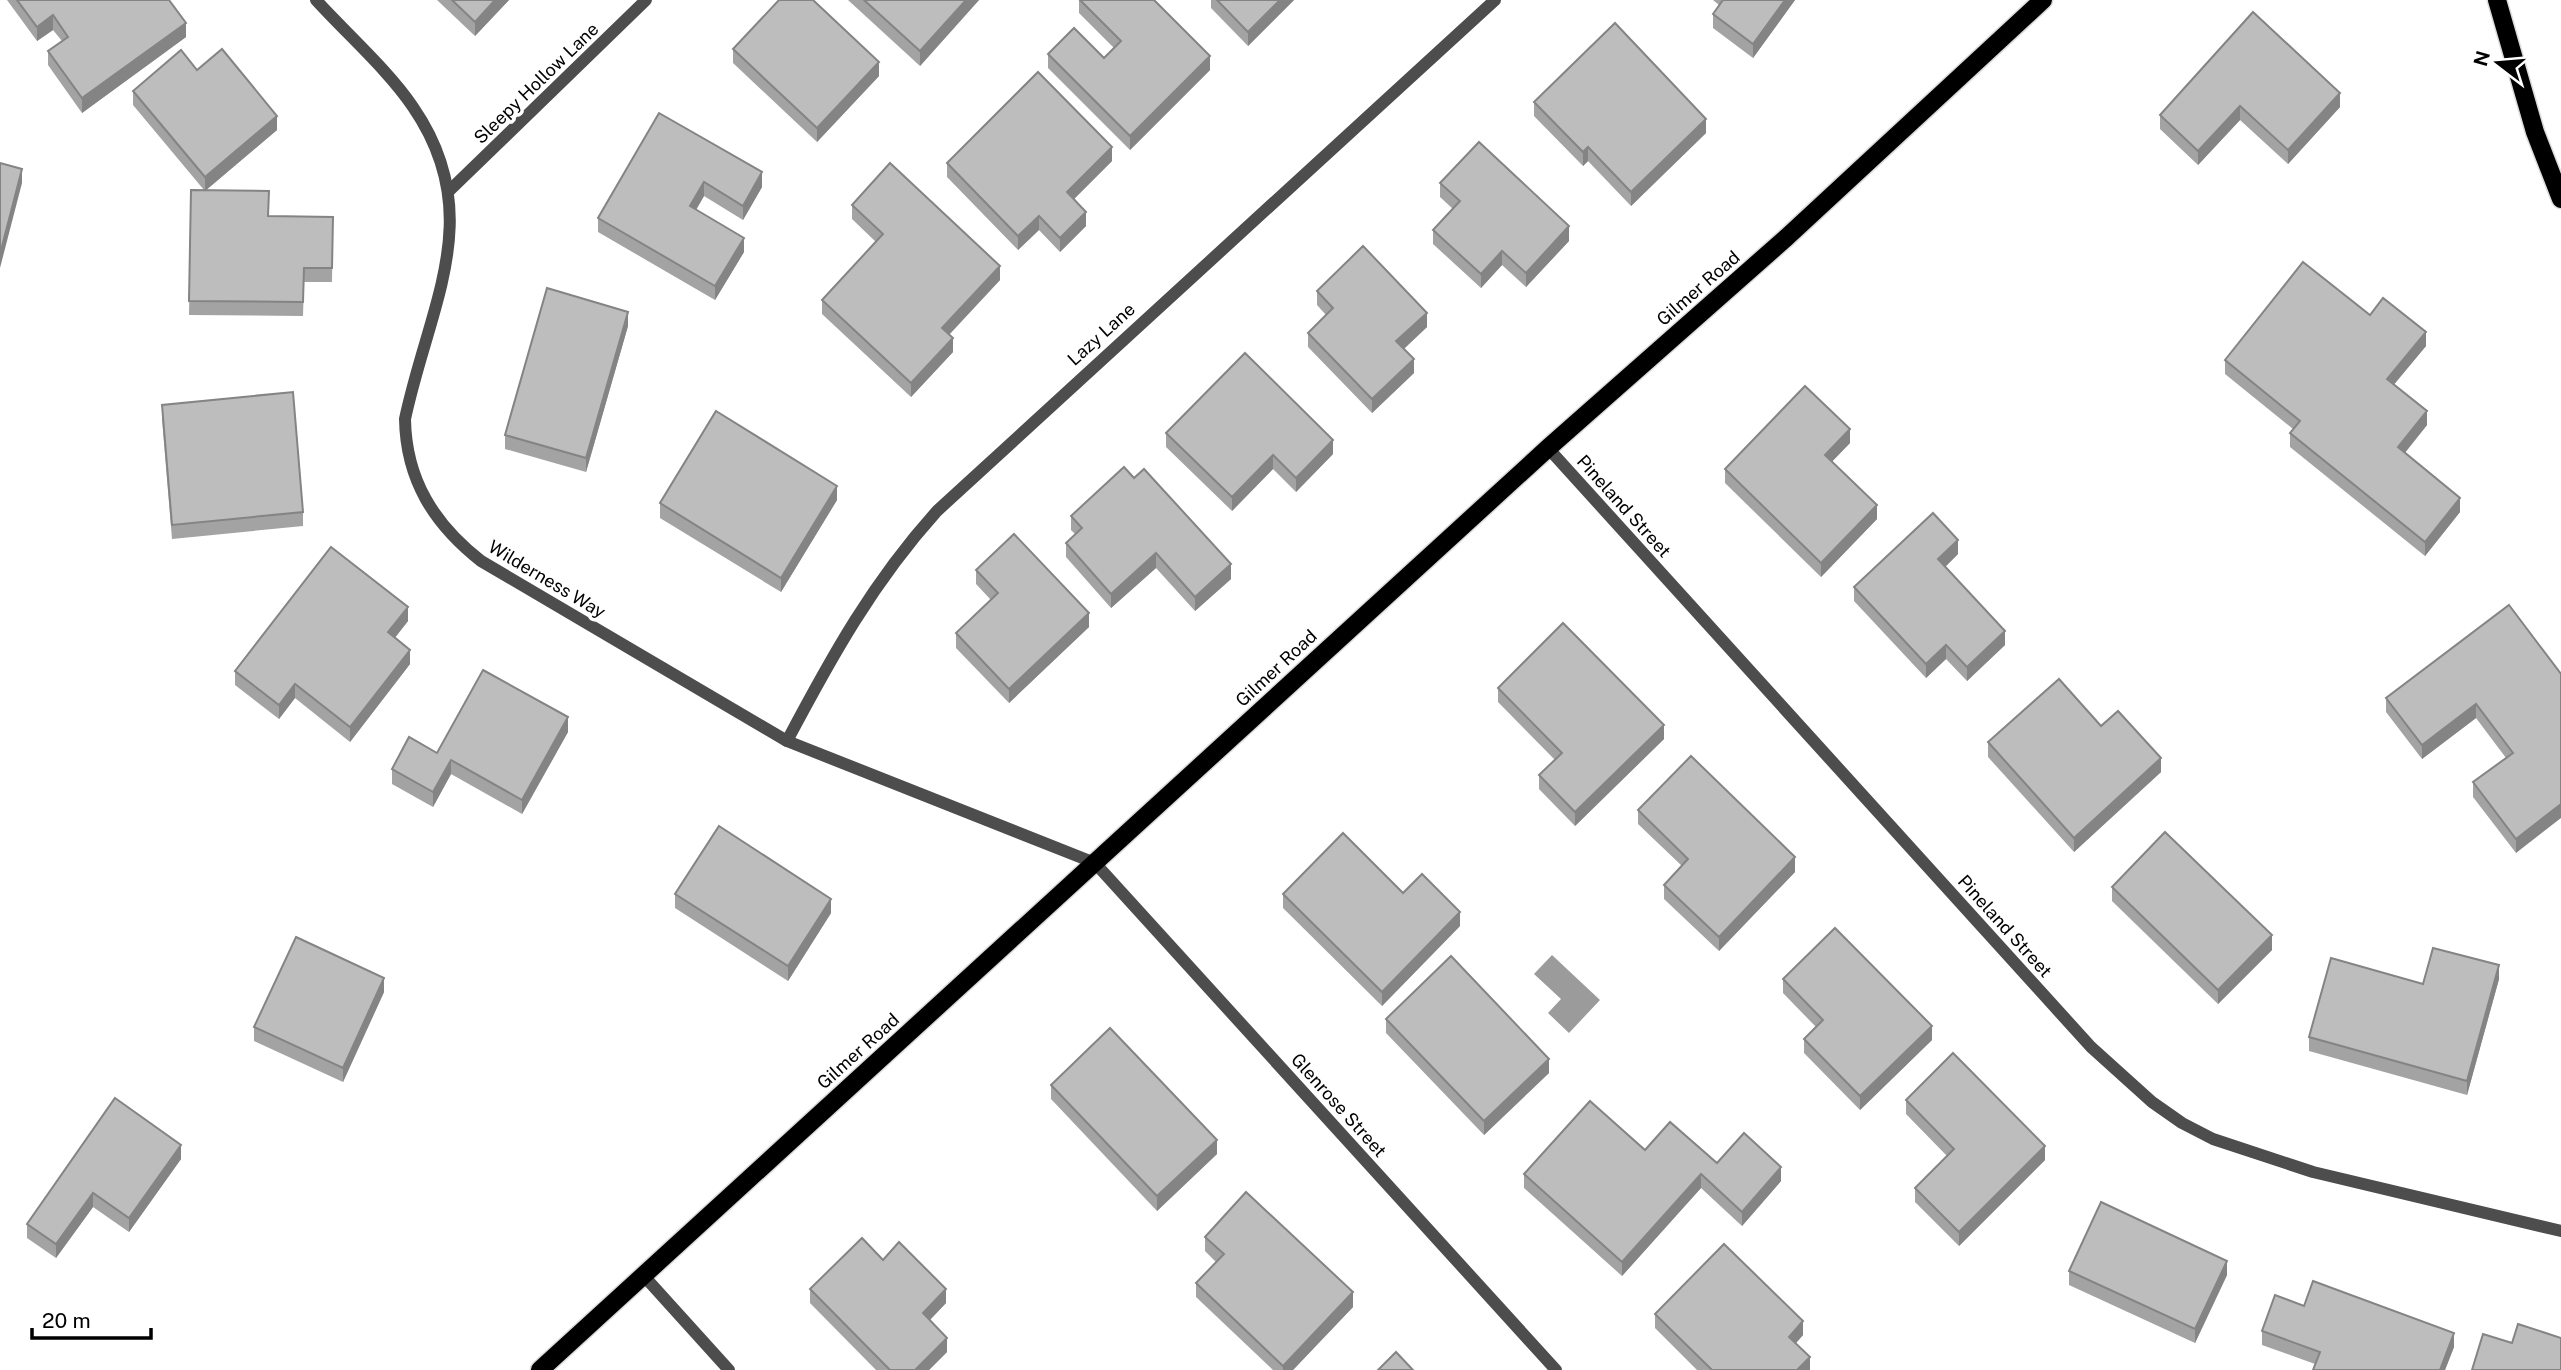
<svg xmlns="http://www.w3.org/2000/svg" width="2561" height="1370" viewBox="0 0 2561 1370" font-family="'Public Sans',sans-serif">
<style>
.water{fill:#9b9b9b}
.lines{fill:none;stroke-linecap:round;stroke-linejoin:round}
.major-casing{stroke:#dbdbdb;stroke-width:21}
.minor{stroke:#4d4d4d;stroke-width:12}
.major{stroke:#000;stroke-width:18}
.wall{fill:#a3a3a3}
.shaded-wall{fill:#848484}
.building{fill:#bdbdbd;stroke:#848484;stroke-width:2}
.labels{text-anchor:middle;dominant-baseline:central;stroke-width:7;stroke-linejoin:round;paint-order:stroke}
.street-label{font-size:18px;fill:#000;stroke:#fff}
</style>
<rect width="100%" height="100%" fill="#fff"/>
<path class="water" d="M1552 955 1600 1000 1569 1033 1548 1013 1561 999 1534 974Z"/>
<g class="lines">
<g class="major-casing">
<g id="major">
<path d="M2497 0 2535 132 2561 199"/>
<path d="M540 1370 1548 448 1787 237 2043 0"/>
</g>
</g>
<g class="minor">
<path d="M316 0C346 33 389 71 413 107 488 216 429 305 405 419 406 480 434 524 481 561L787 741 1095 863 1556 1370"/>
<path d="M450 190 646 0"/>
<path d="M1548 448 2091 1047 2152 1102 2182 1123 2213 1139 2313 1172 2561 1231"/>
<path d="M787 741C832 656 873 582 937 511L1495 0"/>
<path d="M644 1276 729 1370"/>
</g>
<use href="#major" class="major"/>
</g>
<g class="wall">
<path d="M7 0H169L186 37 82 113 48 65V51L62 41 53 30 37 41Z"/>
<path d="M437 0H509L475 36Z"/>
<path d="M848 0H979L920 66Z"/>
<path d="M1079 0H1154L1210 70 1130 150 1048 68V54L1104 58 1114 48 1079 13Z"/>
<path d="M1211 0H1294L1248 46 1211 8Z"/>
<path d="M1713 0H1795L1753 58 1713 28V14L1719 5Z"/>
<path d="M2253 12 2340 107 2288 164 2240 120 2198 165 2160 129V115Z"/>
<path d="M733 49 879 76 817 142 733 63Z"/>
<path d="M197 70 277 130 206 190 269 216 333 217 332 282H304L303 316 189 315 191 190H204L133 105V91Z"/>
<path d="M1534 102 1706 133 1631 206 1588 161 1583 166 1534 116Z"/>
<path d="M659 113 762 187 743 220 704 196 696 210 744 252 715 300 598 232V218Z"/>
<path d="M1112 161 1074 199 1086 226 1060 252 1039 230 1018 250 947 177V163Z"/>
<path d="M1440 183 1569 241 1526 287 1502 265 1481 288 1433 244V230L1453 209 1440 197Z"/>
<path d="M852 205 1000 280 949 335 953 352 911 397 822 314V300L876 242 852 219Z"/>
<path d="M1317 291 1427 327 1404 349 1414 373 1372 413 1308 347V333L1326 315 1317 305Z"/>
<path d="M2370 315 2426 346 2394 384 2427 425 2405 453 2460 512 2425 556 2290 447V433L2293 429 2225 374V360Z"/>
<path d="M628 326 586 472 505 449V435Z"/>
<path d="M162 405 303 512V526L172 539 162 419Z"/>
<path d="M1166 433 1333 454 1296 492 1273 469 1232 511 1166 447Z"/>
<path d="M1850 443 1832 461 1877 519 1821 577 1725 483V469Z"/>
<path d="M837 500 781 592 660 518V503Z"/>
<path d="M1071 516 1231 579 1195 611 1156 568 1111 608 1066 557V543L1075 534 1071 530Z"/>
<path d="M1958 554 1945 567 2005 645 1967 681 1946 659 1926 678 1854 601V587Z"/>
<path d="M976 570 1089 627 1009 703 956 648V633L991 600 976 584Z"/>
<path d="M408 621 395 638 410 664 350 742 295 698 279 719 235 685V671Z"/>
<path d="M2561 674 2516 853 2473 797V782L2506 758 2476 718 2422 759 2386 712V698Z"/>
<path d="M1498 688 1664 739 1575 826 1539 789V775L1555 760 1498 702Z"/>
<path d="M2101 726 2161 772 2074 852 1988 757V742Z"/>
<path d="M568 732 522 814 451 774 433 807 392 784V769L437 753Z"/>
<path d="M1638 810 1795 872 1719 951 1664 899V885L1682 866 1638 824Z"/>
<path d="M2112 887 2272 950 2218 1004 2112 901Z"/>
<path d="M1403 893 1460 926 1382 1006 1283 908V894Z"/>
<path d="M675 894 831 913 788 981 675 908Z"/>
<path d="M1783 979 1932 1040 1860 1110 1804 1053V1039L1816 1027 1783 993Z"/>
<path d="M2499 979 2467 1095 2309 1051V1037L2423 984Z"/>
<path d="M384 992 343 1082 254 1041V1027Z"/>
<path d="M1386 1019 1549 1073 1484 1135 1386 1033Z"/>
<path d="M1051 1085 1217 1154 1157 1211 1051 1099Z"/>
<path d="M115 1098 181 1159 129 1232 93 1207 56 1258 27 1238V1224Z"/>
<path d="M1906 1100 2045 1160 1959 1246 1915 1202V1188L1947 1156 1906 1114Z"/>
<path d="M1645 1150 1717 1163 1781 1181 1742 1226 1701 1188 1622 1276 1524 1188V1174Z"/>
<path d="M1205 1237 1353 1307 1293 1370H1273L1196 1297V1283L1216 1262 1205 1251Z"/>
<path d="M883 1260 946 1303 930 1320 947 1352 929 1370H876L810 1303V1289Z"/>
<path d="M2069 1271 2227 1275 2195 1343 2069 1285Z"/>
<path d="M2304 1306 2454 1347 2445 1370H2313L2315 1364 2262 1345V1331Z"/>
<path d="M1655 1314 1803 1335 1796 1343 1810 1370H1697L1655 1328Z"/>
</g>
<g class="shaded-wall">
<path d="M495 0H509L475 36V22Z"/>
<path d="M966 0H979L920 66V51Z"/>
<path d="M1280 0H1294L1248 46V32Z"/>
<path d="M1785 0H1795L1753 58V44Z"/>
<path d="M53 15V30L37 41V27Z"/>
<path d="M186 23V37L82 113V98Z"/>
<path d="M1210 56V70L1130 150V136Z"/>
<path d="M879 62V76L817 142V128Z"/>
<path d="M2340 93V107L2288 164V150Z"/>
<path d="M2240 106V120L2198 165V151Z"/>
<path d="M277 116V130L205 191V177Z"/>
<path d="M1706 119V133L1631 206V192Z"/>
<path d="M1112 147V161L1067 206V192Z"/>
<path d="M1588 147V161L1583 166V152Z"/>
<path d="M22 169V183L0 268V254Z"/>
<path d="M762 172V187L743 220V206Z"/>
<path d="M704 182V196L690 220V206Z"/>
<path d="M1086 212V226L1060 252V238Z"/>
<path d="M1039 216V230L1018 250V236Z"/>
<path d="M1569 226V241L1526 287V273Z"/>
<path d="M744 238V252L715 300V286Z"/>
<path d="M1502 251V265L1481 288V274Z"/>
<path d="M1000 266V280L942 342V328Z"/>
<path d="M628 312V326L586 472V458Z"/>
<path d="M1427 313V327L1396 356V341Z"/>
<path d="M2426 332V346L2387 393V379Z"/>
<path d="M953 338V352L911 397V383Z"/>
<path d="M1414 359V373L1372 413V399Z"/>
<path d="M2427 411V425L2398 461V447Z"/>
<path d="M1850 429V443L1825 469V455Z"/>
<path d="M1333 440V454L1296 492V478Z"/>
<path d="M1273 455V469L1232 511V497Z"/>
<path d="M837 486V500L781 592V578Z"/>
<path d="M2460 498V512L2425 556V542Z"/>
<path d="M1877 505V519L1821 577V563Z"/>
<path d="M1958 540V554L1938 574V559Z"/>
<path d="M1156 553V568L1111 608V594Z"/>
<path d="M1231 564V579L1195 611V597Z"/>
<path d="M408 607V621L388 646V632Z"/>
<path d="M1089 613V627L1009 703V689Z"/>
<path d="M2005 631V645L1967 681V667Z"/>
<path d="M1946 645V659L1926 678V664Z"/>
<path d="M410 650V664L350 742V727Z"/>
<path d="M295 684V698L279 719V705Z"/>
<path d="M2476 704V718L2422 759V745Z"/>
<path d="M568 717V732L522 814V800Z"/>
<path d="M1664 725V739L1575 826V812Z"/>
<path d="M2161 758V772L2074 852V838Z"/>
<path d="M451 760V774L433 807V792Z"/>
<path d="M2561 804V818L2516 853V839Z"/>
<path d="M1795 857V872L1719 951V937Z"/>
<path d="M831 899V913L788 981V966Z"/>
<path d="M1460 912V926L1382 1006V992Z"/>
<path d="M2272 935V950L2218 1004V990Z"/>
<path d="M2499 965V979L2467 1095V1081Z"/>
<path d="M384 978V992L343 1082V1068Z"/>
<path d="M1932 1026V1040L1860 1110V1096Z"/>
<path d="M1549 1059V1073L1484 1135V1121Z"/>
<path d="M1217 1140V1154L1157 1211V1196Z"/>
<path d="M181 1145V1159L129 1232V1218Z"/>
<path d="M2045 1146V1160L1959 1246V1232Z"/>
<path d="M1781 1167V1181L1742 1226V1212Z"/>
<path d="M1701 1174V1188L1622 1276V1262Z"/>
<path d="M93 1193V1207L56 1258V1244Z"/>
<path d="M2227 1261V1275L2195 1343V1329Z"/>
<path d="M946 1289V1303L923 1327V1313Z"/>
<path d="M1353 1292V1307L1293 1370H1283V1366Z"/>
<path d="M1803 1321V1335L1789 1351V1337Z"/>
<path d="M2454 1333V1347L2445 1370H2440Z"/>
<path d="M947 1338V1352L929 1370H915Z"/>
<path d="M1810 1357V1370H1797Z"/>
</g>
<g class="building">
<path d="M17 0H169L186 23 82 98 48 51 68 37 53 15 37 27Z"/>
<path d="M452 0H495L475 22Z"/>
<path d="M779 0H813L879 62 817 128 733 49Z"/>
<path d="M864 0H966L920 51Z"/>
<path d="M1080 0H1154L1210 56 1130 136 1048 54 1074 28 1104 58 1121 41Z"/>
<path d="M1217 0H1280L1248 32Z"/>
<path d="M1723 0H1785L1753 44 1713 14Z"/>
<path d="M2253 12 2340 93 2288 150 2240 106 2198 151 2160 115Z"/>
<path d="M1615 23 1706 119 1631 192 1588 147 1583 152 1534 102Z"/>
<path d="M222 49 277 116 205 177 133 91 181 50 197 70Z"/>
<path d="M1038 72 1112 147 1067 192 1086 212 1060 238 1039 216 1018 236 947 163Z"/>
<path d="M659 113 762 172 743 206 704 182 690 206 744 238 715 286 598 218Z"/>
<path d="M1479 142 1569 226 1526 273 1502 251 1481 274 1433 230 1460 201 1440 183Z"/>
<path d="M0 163 22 169 0 254Z"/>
<path d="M890 163 1000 266 942 328 953 338 911 383 822 300 883 234 852 205Z"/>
<path d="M191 190 269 191 268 216 333 217 332 268H304L303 302 189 301Z"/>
<path d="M1363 246 1427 313 1396 341 1414 359 1372 399 1308 333 1333 308 1317 291Z"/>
<path d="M2303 262 2370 315 2383 298 2426 332 2387 379 2427 411 2398 447 2460 498 2425 542 2290 433 2300 421 2225 360Z"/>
<path d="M547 288 628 312 586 458 505 435Z"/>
<path d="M1245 353 1333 440 1296 478 1273 455 1232 497 1166 433Z"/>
<path d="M1805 386 1850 429 1825 455 1877 505 1821 563 1725 469Z"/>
<path d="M293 392 303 512 172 525 162 405Z"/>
<path d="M716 411 837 486 781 578 660 503Z"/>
<path d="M1124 467 1134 478 1144 469 1231 564 1195 597 1156 553 1111 594 1066 543 1082 528 1071 516Z"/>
<path d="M1933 513 1958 540 1938 559 2005 631 1967 667 1946 645 1926 664 1854 587Z"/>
<path d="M1014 534 1089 613 1009 689 956 633 998 593 976 570Z"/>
<path d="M331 547 408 607 388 632 410 650 350 727 295 684 279 705 235 671Z"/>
<path d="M2509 605 2561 674V804L2516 839 2473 782 2513 753 2476 704 2422 745 2386 698Z"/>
<path d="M1563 623 1664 725 1575 812 1539 775 1562 753 1498 688Z"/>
<path d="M483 670 568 717 522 800 451 760 433 792 392 769 409 737 437 753Z"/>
<path d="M2059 679 2101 726 2118 711 2161 758 2074 838 1988 742Z"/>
<path d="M1691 756 1795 857 1719 937 1664 885 1688 859 1638 810Z"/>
<path d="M719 826 831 899 788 966 675 894Z"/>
<path d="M2165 832 2272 935 2218 990 2112 887Z"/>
<path d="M1343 833 1403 893 1422 874 1460 912 1382 992 1283 894Z"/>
<path d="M1835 928 1932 1026 1860 1096 1804 1039 1823 1020 1783 979Z"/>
<path d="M296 937 384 978 343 1068 254 1027Z"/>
<path d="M2433 948 2499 965 2467 1081 2309 1037 2331 958 2423 984Z"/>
<path d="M1451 956 1549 1059 1484 1121 1386 1019Z"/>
<path d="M1110 1028 1217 1140 1157 1196 1051 1085Z"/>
<path d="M1953 1053 2045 1146 1959 1232 1915 1188 1954 1149 1906 1100Z"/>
<path d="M115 1098 181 1145 129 1218 93 1193 56 1244 27 1224Z"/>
<path d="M1590 1101 1645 1150 1670 1122 1717 1163 1744 1133 1781 1167 1742 1212 1701 1174 1622 1262 1524 1174Z"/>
<path d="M1246 1192 1353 1292 1283 1366 1196 1283 1224 1254 1205 1237Z"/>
<path d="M2101 1202 2227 1261 2195 1329 2069 1271Z"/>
<path d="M862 1238 883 1260 899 1242 946 1289 923 1313 947 1338 915 1370H890L810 1289Z"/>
<path d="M1724 1244 1803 1321 1789 1337 1810 1357 1797 1370H1712L1655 1314Z"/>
<path d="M2313 1281 2454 1333 2440 1370H2313L2320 1352 2262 1331 2275 1295 2304 1306Z"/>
<path d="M2518 1324 2561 1338V1370H2472L2483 1334 2512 1343Z"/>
<path d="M1396 1352 1413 1370H1378Z"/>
</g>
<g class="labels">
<g class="street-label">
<text transform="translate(536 83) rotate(-44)">Sleepy Hollow Lane</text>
<text transform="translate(1698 288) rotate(-41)">Gilmer Road</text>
<text transform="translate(1101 334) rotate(-42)">Lazy Lane</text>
<text transform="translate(1624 506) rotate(48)">Pineland Street</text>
<text transform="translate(547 579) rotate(31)">Wilderness Way</text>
<text transform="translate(1276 668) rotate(-43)">Gilmer Road</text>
<text transform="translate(2005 926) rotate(48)">Pineland Street</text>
<text transform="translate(858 1051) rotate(-42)">Gilmer Road</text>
<text transform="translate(1339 1105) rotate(48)">Glenrose Street</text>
</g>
</g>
<g transform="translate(2498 63) rotate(286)" stroke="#ffffff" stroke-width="5" paint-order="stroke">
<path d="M0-5L12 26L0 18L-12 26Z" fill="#000000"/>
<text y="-10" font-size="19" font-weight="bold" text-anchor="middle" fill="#000000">N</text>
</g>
<path d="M32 1328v10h119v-10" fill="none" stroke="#000000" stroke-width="3.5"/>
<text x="42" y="1328" font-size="21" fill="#000000" stroke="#ffffff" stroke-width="5" paint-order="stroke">20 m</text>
</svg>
